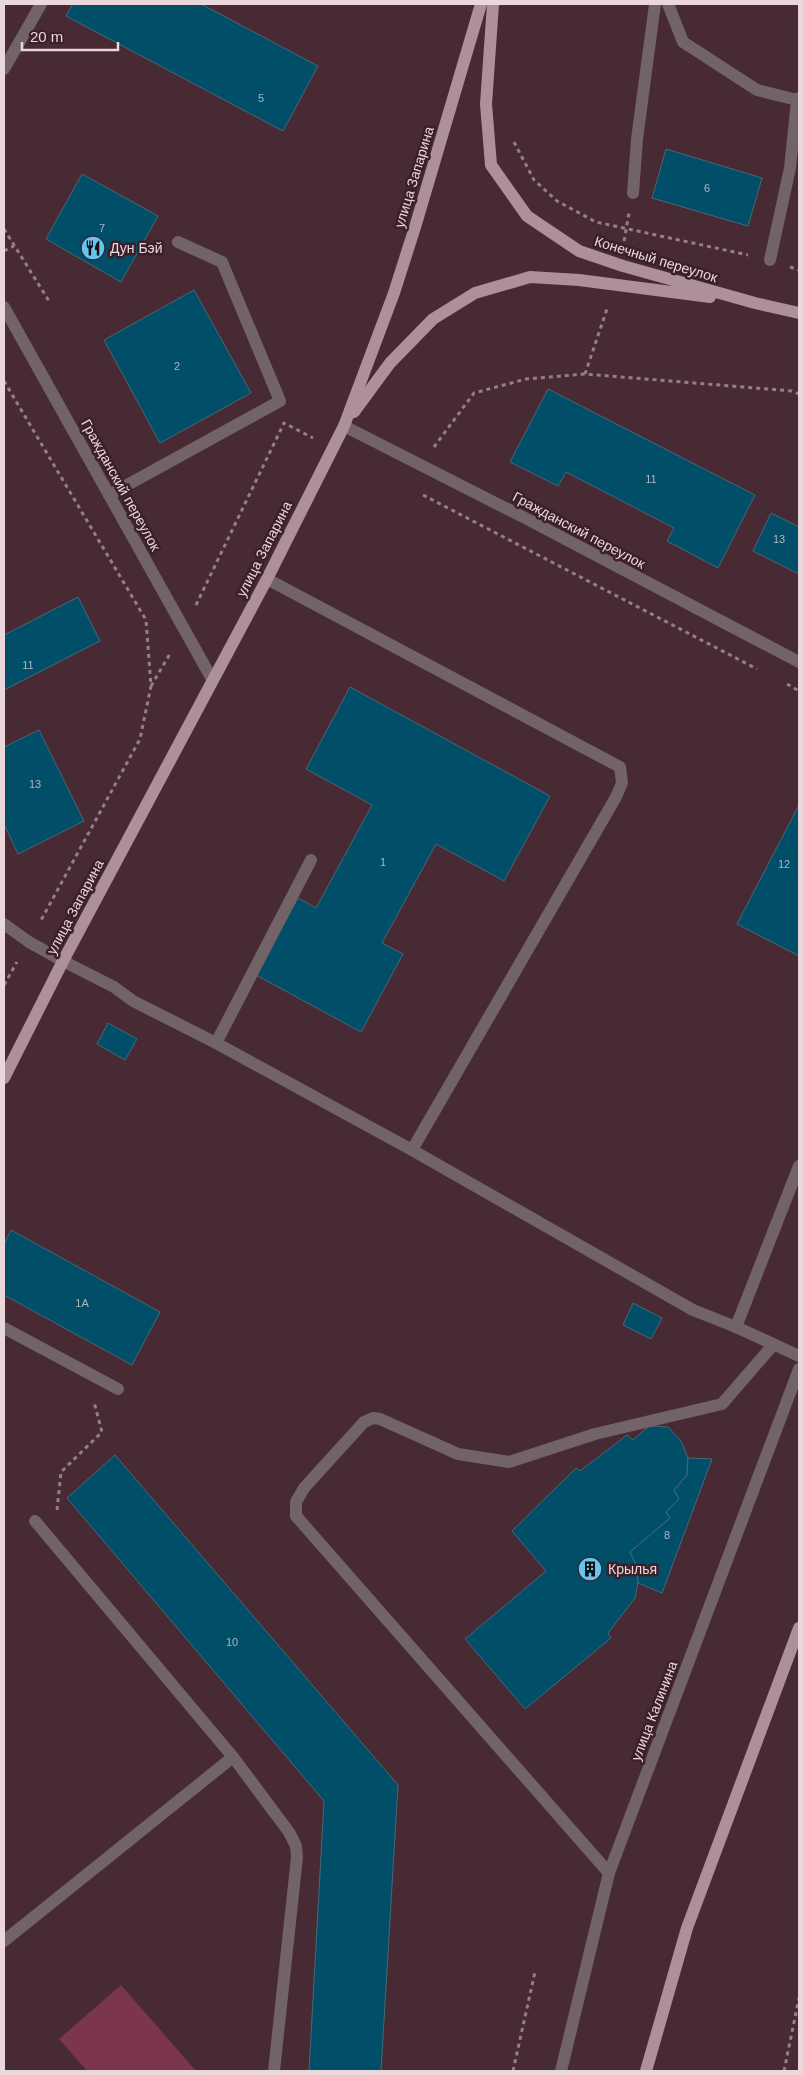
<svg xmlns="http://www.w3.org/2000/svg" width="803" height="2075" viewBox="0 0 803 2075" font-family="Helvetica,sans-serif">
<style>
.green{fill:#7b354e}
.building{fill:#014e68;stroke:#486877}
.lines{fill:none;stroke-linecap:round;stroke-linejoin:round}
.path{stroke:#977e86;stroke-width:3;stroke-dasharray:4 4;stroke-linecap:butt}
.service{stroke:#716366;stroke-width:12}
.minor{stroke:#716366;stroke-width:12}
.primary{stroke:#ad9098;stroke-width:12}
.labels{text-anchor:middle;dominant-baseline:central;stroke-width:5;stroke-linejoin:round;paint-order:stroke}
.number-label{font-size:11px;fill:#b0b5bf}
.street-label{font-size:14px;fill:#ead7dc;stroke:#3c2029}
.poi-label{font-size:14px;fill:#ead7dc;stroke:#3c2029;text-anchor:start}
</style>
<rect width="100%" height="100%" fill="#472a33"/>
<path class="green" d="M121 1985 196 2071H87L59 2039Z"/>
<g class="building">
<path d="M73 4H201L318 66 283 131 66 16Z"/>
<path d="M666 149 762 178 748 226 652 198Z"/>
<path d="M82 174 158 216 121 282 46 239Z"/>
<path d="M194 290 251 393 160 443 104 340Z"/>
<path d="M548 389 755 495 718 568 667 541 674 528 566 472 558 486 510 462Z"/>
<path d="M771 513 799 527V574L753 551Z"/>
<path d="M78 597 100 641 4 690V635Z"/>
<path d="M350 687 550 796 504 881 436 844 382 943 403 954 361 1032 256 975 298 898 316 908 372 805 306 769Z"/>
<path d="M39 730 84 821 18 854 4 824V747Z"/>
<path d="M799 805V956L737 924Z"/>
<path d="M108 1023 137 1039 125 1060 97 1044Z"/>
<path d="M11 1230 160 1312 132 1365 4 1295V1244Z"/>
<path d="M633 1303 662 1318 651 1339 623 1325Z"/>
<path d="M649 1426 668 1427 681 1441 688 1458 687 1475 674 1490 679 1499 666 1512 670 1518 630 1552 637 1567 638 1583 635 1598 608 1633 611 1638 525 1709 465 1639 546 1571 512 1531 576 1468 580 1471 627 1435 633 1440Z"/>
<path d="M115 1455 398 1785 381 2071H309L324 1801 67 1498Z"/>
<path d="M688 1458 712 1459 662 1593 638 1583 637 1567 630 1552 670 1518 666 1512 679 1499 674 1490 687 1475Z"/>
</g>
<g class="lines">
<g class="path">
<path d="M514 142 534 180 557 201 596 222 748 255"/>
<path d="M4 229 49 301"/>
<path d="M624 241 629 213"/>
<path d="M4 251 14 246"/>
<path d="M790 267 799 270"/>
<path d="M585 374 608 306"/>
<path d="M4 381 146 620 151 686 140 739 40 922"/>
<path d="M434 447 474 393 526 379 585 374 792 391 799 394"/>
<path d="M423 495 757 669"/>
<path d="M196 605 284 423 313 438"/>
<path d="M787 684 799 691"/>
<path d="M151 686 171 652"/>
<path d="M4 985 17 962"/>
<path d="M57 1510 61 1472 102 1432 94 1402"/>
<path d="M513 2071 535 1972"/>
<path d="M784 2071 799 1998"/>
</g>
<g class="service">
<path d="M668 4 683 42 757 90 797 100"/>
<path d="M633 193 637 139 655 4"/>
<path d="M770 260 790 168 797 100 799 98"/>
<path d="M109 495 280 401 222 262 178 242"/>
<path d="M267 579 620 767 622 783 616 797 412 1150"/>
<path d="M63 961 114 987 133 1001 216 1043 412 1150 693 1310 736 1327 799 1356"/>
<path d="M216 1043 311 860"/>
<path d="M736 1327 799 1166"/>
<path d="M4 1328 118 1389"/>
<path d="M35 1521 233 1757 289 1832 296 1846 297 1857 274 2071"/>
<path d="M609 1873 296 1516V1502L304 1488 364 1422 373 1418 380 1419 458 1454 509 1462 595 1434 722 1404 773 1345"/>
<path d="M4 1941 233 1757"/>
</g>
<g class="minor">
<path d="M4 69 41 4"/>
<path d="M4 307 212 679"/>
<path d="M344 426 527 519 799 662"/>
<path d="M4 924 29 942 63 961"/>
<path d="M561 2071 609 1873 799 1369"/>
</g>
<g class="primary">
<path d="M493 4 486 104 491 165 527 216 579 251 623 266 755 303 799 313"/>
<path d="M354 412 390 363 433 319 475 293 530 277 579 280 710 297"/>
<path d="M4 1078 63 961 267 579 344 426 394 293 416 224 481 4"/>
<path d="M646 2071 687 1928 799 1628"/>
</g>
</g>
<defs>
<g id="restaurant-disc" transform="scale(1.25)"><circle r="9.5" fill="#65c5ee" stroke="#3c2029"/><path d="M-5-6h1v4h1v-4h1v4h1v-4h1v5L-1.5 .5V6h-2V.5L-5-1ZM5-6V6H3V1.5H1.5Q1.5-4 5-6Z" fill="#111"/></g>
<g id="building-disc" transform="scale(1.25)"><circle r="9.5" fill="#65c5ee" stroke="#3c2029"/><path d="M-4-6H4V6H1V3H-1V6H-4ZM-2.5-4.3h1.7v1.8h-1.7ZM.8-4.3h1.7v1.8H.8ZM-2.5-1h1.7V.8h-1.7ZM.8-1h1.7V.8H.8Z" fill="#111"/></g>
</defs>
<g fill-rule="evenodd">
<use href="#restaurant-disc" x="93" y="248"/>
<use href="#building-disc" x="590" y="1569"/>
</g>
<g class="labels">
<g class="number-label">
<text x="261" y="98">5</text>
<text x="707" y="188">6</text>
<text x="102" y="228">7</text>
<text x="177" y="366">2</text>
<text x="651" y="479">11</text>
<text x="779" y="539">13</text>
<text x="28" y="665">11</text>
<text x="35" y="784">13</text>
<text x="383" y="862">1</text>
<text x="784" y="864">12</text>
<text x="82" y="1303">1А</text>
<text x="667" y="1535">8</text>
<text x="232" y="1642">10</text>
</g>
<g class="street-label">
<text transform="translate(414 177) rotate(-73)">улица Запарина</text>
<text transform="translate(656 259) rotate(17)">Конечный переулок</text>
<text transform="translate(121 485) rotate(61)">Гражданский переулок</text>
<text transform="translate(579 530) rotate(28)">Гражданский переулок</text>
<text transform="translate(264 549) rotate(-63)">улица Запарина</text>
<text transform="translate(75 907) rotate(-62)">улица Запарина</text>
<text transform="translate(654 1711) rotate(-69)">улица Калинина</text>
</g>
<g class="poi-label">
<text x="110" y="248">Дун Бэй</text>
<text x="608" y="1569">Крылья</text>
</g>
</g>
<rect width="803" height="2075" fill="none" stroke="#ead7dc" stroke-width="10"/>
<path d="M22 42v8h96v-8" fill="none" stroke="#ead7dc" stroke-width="2.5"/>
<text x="30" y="42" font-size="15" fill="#ead7dc" stroke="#3c2029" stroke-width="4" paint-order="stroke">20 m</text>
</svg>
